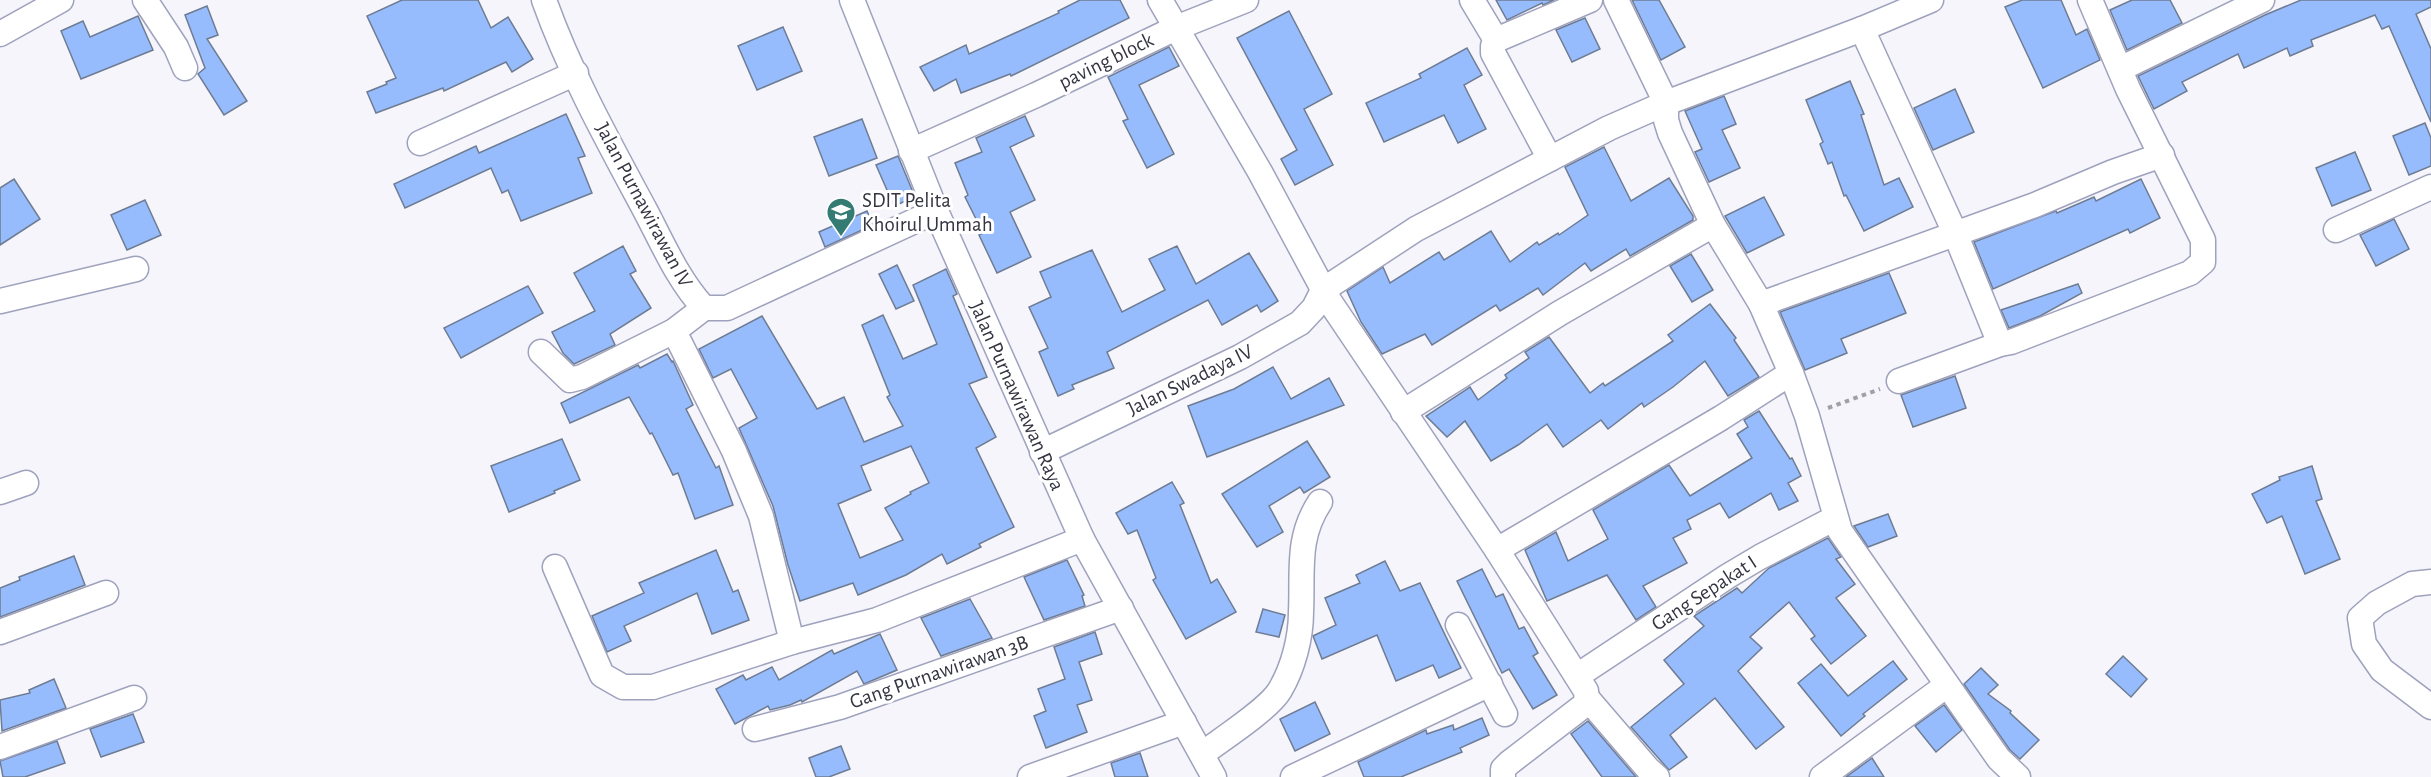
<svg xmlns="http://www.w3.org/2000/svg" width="2431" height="777" viewBox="0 0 2431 777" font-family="'Alegreya Sans',sans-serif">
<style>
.building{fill:#97bcfd;stroke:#6e7c93;stroke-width:1.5;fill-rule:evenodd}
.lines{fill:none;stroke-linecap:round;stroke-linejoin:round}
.minor-casing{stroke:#9fa2bd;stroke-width:27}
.path{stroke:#a0a0a9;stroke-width:4;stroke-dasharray:4.5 4.5;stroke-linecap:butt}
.minor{stroke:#fff;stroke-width:24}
.labels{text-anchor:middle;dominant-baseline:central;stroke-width:6;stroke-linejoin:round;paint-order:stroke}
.street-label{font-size:21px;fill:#343541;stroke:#fff}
.poi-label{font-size:21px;fill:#343541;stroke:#fff;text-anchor:start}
</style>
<rect width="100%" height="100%" fill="#f5f5fb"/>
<g class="building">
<path d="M402 0H478L491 28 508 17 533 59 512 72 506 62 444 91 443 88 376 113 367 92 387 84 386 82 396 78 367 16Z"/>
<path d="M1080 0H1120L1129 18 1011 76 1010 74 961 93 956 79 934 91 920 67 966 45 969 54 1059 13 1058 11Z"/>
<path d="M1496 0H1554L1543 5 1542 3 1507 20Z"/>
<path d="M1632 0H1659L1685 47 1661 60Z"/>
<path d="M2022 0H2061L2076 35 2087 29 2100 60 2043 88 2005 7Z"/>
<path d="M2132 0H2170L2182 23 2127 50 2110 10Z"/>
<path d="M2301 0H2431V7L2416 14 2431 49V122L2389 26 2382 29 2375 15 2311 40 2313 46 2290 56 2287 48 2244 68 2238 54 2182 82 2187 91 2154 109 2138 76 2265 15Z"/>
<path d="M207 6 218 35 207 39 247 101 224 115 198 74 205 68 185 15Z"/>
<path d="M1289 11 1332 94 1304 109 1333 165 1295 185 1281 159 1297 150 1237 38Z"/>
<path d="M138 16 153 50 81 79 61 31 83 21 90 37Z"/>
<path d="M1585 18 1600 49 1572 62 1556 30Z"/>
<path d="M783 27 802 71 757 90 738 46Z"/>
<path d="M1169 47 1179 66 1139 85 1174 154 1147 168 1123 121 1128 119 1108 77Z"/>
<path d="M1467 48 1482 75 1464 85 1486 129 1458 143 1444 115 1384 142 1366 103 1421 78 1419 74Z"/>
<path d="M1850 81 1864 114 1861 115 1884 185 1899 178 1913 207 1864 231 1846 195 1844 196 1832 162 1828 164 1820 144 1823 142 1806 100Z"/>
<path d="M1955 89 1974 132 1933 150 1914 108Z"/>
<path d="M1724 96 1736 124 1722 130 1740 168 1709 182 1695 152 1702 149 1685 111Z"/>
<path d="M566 114 585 156 578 158 592 193 521 221 508 190 502 193 491 168 405 208 394 184 476 146 479 153Z"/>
<path d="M1025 116 1034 136 1010 147 1035 200 1010 212 1031 257 997 273 979 235 983 233 965 197 968 195 955 163 982 152 976 138Z"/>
<path d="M862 119 877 158 829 176 814 137Z"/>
<path d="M2425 123 2431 138V166L2409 175 2393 136Z"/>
<path d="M1604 147 1631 201 1669 178 1693 216V220L1630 256 1626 249 1591 271 1585 263 1543 295 1538 288 1500 311 1496 305 1432 345 1425 334 1382 354 1361 322 1347 291 1383 267 1390 283 1439 252 1444 260 1491 231 1510 262 1537 242 1539 245 1558 233 1559 235 1588 215 1565 167Z"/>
<path d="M2355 152 2371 190 2332 206 2316 168Z"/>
<path d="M898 156 915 197 894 206 876 165Z"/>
<path d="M14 179 40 219 0 245V188Z"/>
<path d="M2141 179 2160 218 2130 233 2128 229 1993 289 1974 242 2056 211 2057 213 2094 197 2096 201Z"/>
<path d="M1764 197 1784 235 1747 253 1725 216Z"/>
<path d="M145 200 161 235 127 250 111 215Z"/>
<path d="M867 211 873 225 825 247 819 232Z"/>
<path d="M2394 219 2409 249 2376 266 2360 235Z"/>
<path d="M623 246 636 271 630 274 651 308 610 334 615 345 574 364 563 353 552 332 595 311 574 273Z"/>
<path d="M1177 246 1196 284 1249 253 1278 301 1261 312 1257 305 1222 325 1208 300 1107 352 1114 368 1072 385 1074 389 1058 396 1039 352 1048 348 1029 307 1051 297 1040 272 1092 250 1122 312 1165 290 1149 259Z"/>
<path d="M1691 254 1713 290 1692 302 1670 266Z"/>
<path d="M897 265 914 301 896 309 879 274Z"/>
<path d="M946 269 957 294 953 296 987 377 969 384 996 437 976 448 1014 527 979 544 981 547 947 564 942 554 906 575 858 595 853 583 800 601 788 565 773 506 739 428 757 418 731 369 713 378 699 349 762 316 817 409 844 397 864 442 903 426 887 397 890 395 862 325 883 315 903 359 937 344 913 285ZM911 446 929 483 910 492 911 494 885 508 903 540 860 558 838 504 871 490 861 466Z"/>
<path d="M1889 273 1906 313 1841 339 1847 353 1805 370 1780 312Z"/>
<path d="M2078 284 2082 293 2040 316 2009 328 2001 310Z"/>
<path d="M528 286 543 313 461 358 444 328Z"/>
<path d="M1710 304 1736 338 1734 340 1759 377 1728 396 1705 361 1673 387 1644 407 1642 403 1608 429 1601 420 1563 447 1547 424 1518 445 1491 461 1465 421 1447 437 1426 416 1470 387 1478 400 1507 378 1505 375 1529 358 1525 352 1549 337 1590 393 1603 383 1605 386 1673 341 1668 335Z"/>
<path d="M667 354 672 362 673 361 693 405 686 409 716 468 719 466 733 505 695 519 678 473 673 475 652 433 650 434 629 397 570 423 561 403 638 365 640 368Z"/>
<path d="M1273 367 1291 399 1329 378 1344 405 1207 457 1188 406 1234 389Z"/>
<path d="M1955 376 1966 408 1913 427 1901 395Z"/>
<path d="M1759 411 1790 459 1792 458 1801 476 1788 483 1798 501 1779 510 1771 493 1729 518 1720 503 1687 520 1691 529 1673 538 1687 563 1643 586 1656 607 1636 620 1607 575 1547 601 1525 550 1556 532 1568 561 1608 539 1593 510 1669 465 1690 496 1752 458 1737 434 1748 427 1744 420Z"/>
<path d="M562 439 580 480 554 491 555 493 509 512 491 466Z"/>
<path d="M1307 441 1330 477 1304 493 1300 487 1269 506 1283 532 1257 547 1222 494Z"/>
<path d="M2312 466 2322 499 2316 501 2340 559 2305 574 2282 516 2267 523 2252 494 2280 480 2279 477Z"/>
<path d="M1172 482 1184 503 1180 505 1211 583 1217 579 1236 612 1186 639 1153 580 1156 578 1137 530 1128 534 1116 513Z"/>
<path d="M1888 514 1897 536 1868 547 1854 526Z"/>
<path d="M1828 538 1841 557 1836 559 1855 584 1836 598 1866 636 1831 664 1811 639 1815 636 1789 602 1750 637 1762 648 1738 671 1784 727 1756 749 1715 698 1670 735 1687 757 1669 770 1631 727 1684 684 1664 660 1704 626 1694 616 1737 588 1742 593 1769 568Z"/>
<path d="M716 550 733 592 738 590 749 620 712 634 697 593 624 626 631 641 607 652 592 616 644 593 639 583Z"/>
<path d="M74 556 85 585 0 617V588L20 580 19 577Z"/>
<path d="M1067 560 1084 595 1082 596 1085 606 1044 620 1024 577Z"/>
<path d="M1385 561 1400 591 1420 583 1461 668 1439 678 1433 665 1396 681 1377 635 1322 659 1313 636 1336 625 1325 598 1360 583 1356 575Z"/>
<path d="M1482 569 1496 597 1503 594 1519 629 1524 627 1538 653 1533 656 1557 695 1533 709 1509 669 1502 673 1457 581Z"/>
<path d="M970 599 992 638 941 656 921 618Z"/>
<path d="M1263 609 1285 615 1279 637 1256 632Z"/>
<path d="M1095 632 1102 654 1079 662 1092 700 1077 705 1087 732 1046 748 1034 716 1046 711 1038 689 1065 679 1054 647Z"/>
<path d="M880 634 897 670 864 684 857 671 802 702 801 700 790 705 770 710 768 706 735 724 716 689 743 675 746 680 772 667 779 680 832 650 834 654Z"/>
<path d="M2123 656 2147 679 2131 697 2106 674Z"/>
<path d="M1893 661 1907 679 1863 714 1865 716 1841 736 1798 683 1821 664 1848 696Z"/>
<path d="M1981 668 1998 685 1988 694 2011 711 2010 713 2039 740 2020 759 2010 750 1964 684Z"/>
<path d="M54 679 66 708 2 731 0 700 30 693 29 690Z"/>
<path d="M1315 702 1330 734 1295 751 1280 719Z"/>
<path d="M1944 705 1962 730 1936 752 1915 726Z"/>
<path d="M133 714 144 742 101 757 90 729Z"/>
<path d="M1482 718 1489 735 1460 748 1462 752 1401 777H1364L1358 762 1426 730 1427 734 1453 725 1454 730Z"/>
<path d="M1588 721 1636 777H1602L1571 734Z"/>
<path d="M57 741 65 763 25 777H3L0 761Z"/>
<path d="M841 746 850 769 829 777H816L809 758Z"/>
<path d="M1140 753 1148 777H1115L1111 763Z"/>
<path d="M1872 758 1884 777H1846Z"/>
</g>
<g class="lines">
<g class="minor-casing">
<g id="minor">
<path d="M145 0 176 47 185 68"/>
<path d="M544 0C570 73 609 143 645 210 663 244 678 280 704 308H727L936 211"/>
<path d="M852 0 936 211 1082 539 1214 777"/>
<path d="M1160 0 1260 172 1330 302 1497 550 1586 691 1587 703 1509 763 1503 769V777"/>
<path d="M1472 0 1496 40"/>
<path d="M1616 0 1666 103V120L1670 133 1713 225 1761 304 1791 373 1807 416 1840 531 1999 759 2018 777"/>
<path d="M1862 29 1955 233 2000 344"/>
<path d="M0 34 61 0"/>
<path d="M2120 69 2262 0"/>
<path d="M420 143 576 73"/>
<path d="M911 151 1036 95 1176 28 1246 0"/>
<path d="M1550 159 1493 53V46L1496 40 1590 0"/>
<path d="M2336 230 2431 187"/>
<path d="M0 301 136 269"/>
<path d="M1761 304 2035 205 2113 172 2162 155"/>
<path d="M674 331 734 451 761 516 792 642"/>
<path d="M541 352 570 380 582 377 674 331 704 308"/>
<path d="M1899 381 2000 344 2011 342 2190 273 2203 262V240L2128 89 2090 0"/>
<path d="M1403 412 1560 313 1713 225"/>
<path d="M1042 452 1240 357 1300 323 1314 308 1323 290 1416 229 1609 128 1666 103 1862 29 1931 0"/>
<path d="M0 492 26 483"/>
<path d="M1497 550 1721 418 1791 373"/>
<path d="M555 567 602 675 623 687H653L792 642 877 620 1082 539"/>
<path d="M2431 582 2412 584 2377 603 2360 618 2364 644 2382 670 2431 707"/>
<path d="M1458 625 1505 714"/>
<path d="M0 632 106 593"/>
<path d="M1577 676 1728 576 1760 557 1835 518"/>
<path d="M1587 698 1648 769 1657 777"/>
<path d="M755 729 840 707 1121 608"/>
<path d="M0 747 134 698"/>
<path d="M1202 754C1222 739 1269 709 1280 690 1293 668 1301 638 1301 612 1303 571 1296 538 1320 502"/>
<path d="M1030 777 1184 722"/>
<path d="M1293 777 1490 684"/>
<path d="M1822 777 1947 685"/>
</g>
</g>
<path class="path" d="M1828 408 1880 389"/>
<use href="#minor" class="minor"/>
</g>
<defs>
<g id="school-pin" transform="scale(1.5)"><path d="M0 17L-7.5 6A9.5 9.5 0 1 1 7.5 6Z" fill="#347b74" stroke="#fff"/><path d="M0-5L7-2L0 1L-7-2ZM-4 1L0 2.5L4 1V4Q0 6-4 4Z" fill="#fff"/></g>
</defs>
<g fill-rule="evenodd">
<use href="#school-pin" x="841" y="212"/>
</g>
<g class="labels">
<g class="street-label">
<text transform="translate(1106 61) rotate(-26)">paving block</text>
<text transform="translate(644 205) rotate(62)">Jalan Purnawirawan IV</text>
<text transform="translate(1190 380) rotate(-26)">Jalan Swadaya IV</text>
<text transform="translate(1017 396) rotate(66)">Jalan Purnawirawan Raya</text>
<text transform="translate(1704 593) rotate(-33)">Gang Sepakat I</text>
<text transform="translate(939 672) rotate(-19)">Gang Purnawirawan 3B</text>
</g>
<g class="poi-label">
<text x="862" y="200">SDIT Pelita<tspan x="862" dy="24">Khoirul Ummah</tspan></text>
</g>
</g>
</svg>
